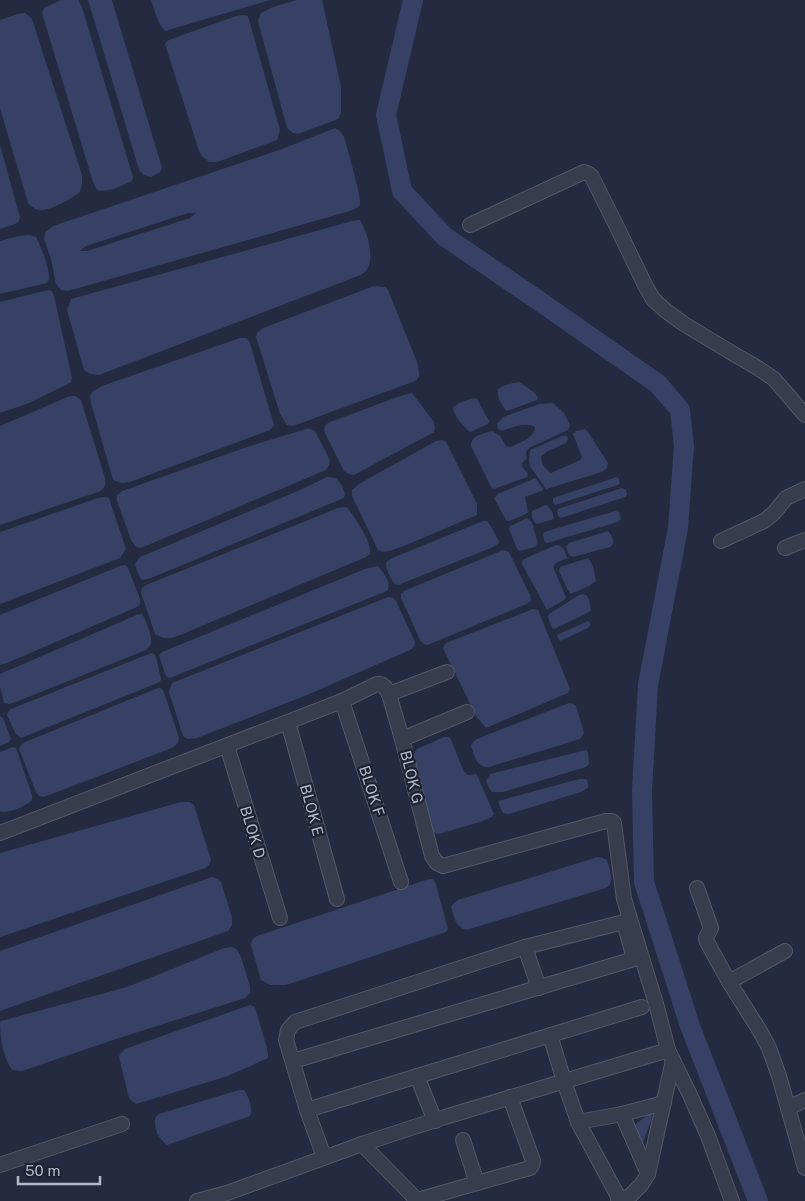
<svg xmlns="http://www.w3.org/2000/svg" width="805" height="1201" viewBox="0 0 805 1201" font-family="'Public Sans',sans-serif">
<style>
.water{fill:#374166;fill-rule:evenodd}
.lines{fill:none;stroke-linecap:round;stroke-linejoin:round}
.river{stroke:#374166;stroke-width:20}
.minor-casing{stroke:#535869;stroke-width:16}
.minor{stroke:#383d4e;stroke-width:14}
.labels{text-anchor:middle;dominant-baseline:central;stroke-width:4.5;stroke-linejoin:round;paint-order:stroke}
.street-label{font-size:15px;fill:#b4b8c9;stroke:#1d2233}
</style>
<rect width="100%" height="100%" fill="#242a3f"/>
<g class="water">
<path d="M61 0H78L82 7 133 177 132 181C121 186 108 193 97 190L93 182 42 13 44 8Z"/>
<path d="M88 0H112L162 168 160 172 151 177 144 175 139 170Z"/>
<path d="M151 0H270L165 31C157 23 155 11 151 0Z"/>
<path d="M297 0H322L341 87V113L338 119 298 134 293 133 287 128 258 21 261 13 273 7Z"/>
<path d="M25 13 32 19 82 175V184L80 192C72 198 49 212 38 210 34 209 31 206 28 203L0 108V20L18 14Z"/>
<path d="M243 15 248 16 280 130 277 140 217 162H209L202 156 199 151 165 44 167 41 174 38 236 16Z"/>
<path d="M335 128 340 131 344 137C347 147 362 199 360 205 358 208 353 210 350 211L68 291 61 290 56 284 51 259 44 239 45 232 53 226 282 149ZM188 213H196L190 218 87 251H80L86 246Z"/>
<path d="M0 145 20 217 19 221 15 224 0 229Z"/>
<path d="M360 220C367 232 373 251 369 265 368 270 363 274 358 276L99 375 90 374 84 370 67 310 71 299 352 221Z"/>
<path d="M29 235 36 237C40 244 51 272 49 280 48 281 47 282 47 283L0 294V241L19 236Z"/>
<path d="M374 286 385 287 388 290 417 362 419 372V377L415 381 293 426 287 425 280 414 256 337 257 333 263 328Z"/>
<path d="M48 290 52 291 54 296 72 378 71 382 66 385 29 403 0 413V302Z"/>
<path d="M240 338H247L250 343 274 425 270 430 130 482 122 483 113 480 91 403 90 396 92 392 102 386Z"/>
<path d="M519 382 535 393 538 398 537 400 507 411C501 405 497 397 498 389L505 385Z"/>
<path d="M412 393 434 422 435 428 434 432 354 475 349 474 344 471 324 431 325 425 330 422 403 395Z"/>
<path d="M70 396H75L81 400 105 478C106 485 105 488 98 492L0 525V426Z"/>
<path d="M473 398 477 399 489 421 488 424 470 432C462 425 454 417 453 407L459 403Z"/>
<path d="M553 403 564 413 570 425 568 430 531 447C526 450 525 452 527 458L522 463V466L528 474 527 477 494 489 491 487 471 446C471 435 483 434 492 431L500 436 506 446 510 447C519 443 535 438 535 427 525 421 511 428 502 431L498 429 497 424 503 417 539 404Z"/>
<path d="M306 429H311L315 431 330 460 329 465 326 470 141 548 136 547 131 540 117 501V495L122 491 247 447Z"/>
<path d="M585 429 588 432 608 463 607 468 602 472 546 489 530 466 529 461 530 450 562 436H567L568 439 566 443 548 451 541 456C541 463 545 469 551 473L580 460 582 457 573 434 576 431Z"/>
<path d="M442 440 446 442 477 504V515L404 546 389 551 383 552 378 550 352 496V490L359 484 436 441Z"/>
<path d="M327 477 336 478 342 486 345 494 344 498 151 578 142 580 139 576 135 564 140 557 300 490Z"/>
<path d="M617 477 619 479 620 483 618 485 555 505 553 502V498Z"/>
<path d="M535 478 537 480 543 489 542 491 527 496 525 497 528 512 526 514 509 521 506 520 494 498 498 494Z"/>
<path d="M622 488 626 490 627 494 625 497 561 518 558 516 557 512 558 509Z"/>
<path d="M105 497 109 498 126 549 120 558 0 604V532L98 498Z"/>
<path d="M546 505C550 507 554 514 554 519L537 524C533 522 531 515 532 511Z"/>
<path d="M344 507 348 508C355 519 372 541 370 554L366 557 180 635C169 639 166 640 155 634L141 593 142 588 146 585 338 508Z"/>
<path d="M615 511 619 512 621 519 618 522 547 543 544 541 543 534 544 532Z"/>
<path d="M527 518 532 522 538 544 535 547 520 551 517 549 509 529 510 526Z"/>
<path d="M483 521H487L490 525 499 541 498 544 491 548 403 583C401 584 398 586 395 584 392 582 386 568 386 565 386 561 389 560 392 558Z"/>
<path d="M608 531C612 535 613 538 613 544L610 547 573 557 569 555 566 547 569 543Z"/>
<path d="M556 545C563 545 566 552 567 558 562 562 553 561 554 569L566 597 564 600 547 610 522 564V561L524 559Z"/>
<path d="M503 550 509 552 530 595 531 601 527 604 427 645 424 644 420 640 401 598V594L404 591Z"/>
<path d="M588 558C594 564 594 573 596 581L589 586 571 594 567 589 559 571 560 567Z"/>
<path d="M125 565 128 568 140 599V604L137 607 7 663 0 665V615L120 566Z"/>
<path d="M378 566C384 573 392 583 387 591L175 676 170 678 167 677 165 674 159 655 162 652 365 569Z"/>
<path d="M583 594 586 595 589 599 591 610 589 612 554 629 552 628 548 617 549 614 579 595Z"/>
<path d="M388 597 393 598 396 601 415 642 414 647 410 650 307 695 197 738 188 739 183 736 169 692 172 683Z"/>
<path d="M533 609 538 610 570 689 568 693 486 728 476 716 443 648 446 643Z"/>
<path d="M139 614H142C146 619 152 637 151 643 150 646 149 647 146 650L18 701 9 704 4 703 0 687V674Z"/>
<path d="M588 621 591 624 588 628 560 641 557 636 559 634Z"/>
<path d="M151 653 154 654 156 657 161 679 160 682 21 738 15 733 7 715 8 712 11 709Z"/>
<path d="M158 688H161L164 692 179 738 178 743 172 748 44 797 39 796 36 792 19 749 21 745 25 742Z"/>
<path d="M569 703 573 704 576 706 584 733 580 739 489 767C476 767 475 757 471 746L473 742 477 739Z"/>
<path d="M0 716 3 718 11 739 9 742 0 746Z"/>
<path d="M444 737H449L451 740 464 772 468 775 476 774 477 775 494 814 492 817 480 822 439 834 435 833 432 829 413 755 417 749Z"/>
<path d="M13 747 16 748 32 795V800C26 806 10 813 1 812L0 811V752Z"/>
<path d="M586 750 588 752 589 764 586 767 503 792H492L489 788 486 781 490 774Z"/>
<path d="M579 779H586L588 783V788L581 792 509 814 503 813 499 805V801L502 800Z"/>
<path d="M181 802H190L194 805 211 860 209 865 205 868 0 937V853Z"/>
<path d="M598 857 603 858 607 860C609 869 616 882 606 888L466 930C454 925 455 918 451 907L453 904 458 900Z"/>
<path d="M212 877 218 879 221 882 232 917V925L228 931 0 1011V951Z"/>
<path d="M429 879H433L436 884 448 929 446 932 286 985H270L261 980 251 945 252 940 257 936Z"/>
<path d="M233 947 237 950 241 957 250 986V993L245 998 116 1039 22 1071 12 1070C3 1056 0 1039 0 1022L1 1021 127 987 224 948Z"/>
<path d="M250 1005 255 1007 267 1048 268 1055V1058L228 1076 136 1104 129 1098 119 1057 120 1054 125 1049Z"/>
<path d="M239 1090H244C249 1097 253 1108 250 1116L167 1145C158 1138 154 1129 155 1118L159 1114Z"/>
<path d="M650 1113 652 1115 651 1121 640 1150 632 1127Z"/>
</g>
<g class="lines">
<path class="river" d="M413 0 386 115 402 191 444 236 545 305 658 384 680 410 684 446 678 528 648 685 642 790 644 882 690 1026 758 1201"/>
<g class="minor-casing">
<g id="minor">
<path d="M470 225 584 172 589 174 592 177 618 229 645 285 653 299 666 311 684 324 732 353 758 368 774 379 805 415"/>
<path d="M721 541 764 521 774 513 786 498 805 489"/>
<path d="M785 548 805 540"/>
<path d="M389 694 447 672"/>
<path d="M342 701 401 882"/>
<path d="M288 722 337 899"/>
<path d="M402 739 467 712"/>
<path d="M227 746 280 918"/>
<path d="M0 833 342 701 377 684H381L385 687 389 694 402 739 432 856 437 863 443 866 606 821H612L614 823 624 899 657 1007 668 1050 690 1095 708 1136 732 1201"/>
<path d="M697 888 711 928 706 938 707 942 729 982 760 1031 769 1048 779 1076 805 1168"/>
<path d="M525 947 539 988"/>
<path d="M729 982 785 951"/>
<path d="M550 1035 564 1081 578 1122 620 1200"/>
<path d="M293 1061 634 959 624 922 525 947 295 1022 288 1030 286 1040 307 1110 324 1157"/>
<path d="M417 1076 435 1121"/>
<path d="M788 1108 805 1100"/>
<path d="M307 1110 642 1007"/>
<path d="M622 1114 648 1174"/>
<path d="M578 1122 622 1114 664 1103"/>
<path d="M463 1140 477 1183"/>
<path d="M362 1144 418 1201"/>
<path d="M0 1165 122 1124"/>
<path d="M197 1201 227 1193 362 1144 445 1117 668 1050"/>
<path d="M414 1201 530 1168 532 1165 533 1161 510 1097"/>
<path d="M618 1201 629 1197 641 1185 648 1174 673 1060"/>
</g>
</g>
<use href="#minor" class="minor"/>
</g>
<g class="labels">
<g class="street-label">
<text transform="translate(412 777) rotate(76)">BLOK G</text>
<text transform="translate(372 791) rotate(72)">BLOK F</text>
<text transform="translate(312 810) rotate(75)">BLOK E</text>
<text transform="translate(253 832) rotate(73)">BLOK D</text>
</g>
</g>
<path d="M18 1176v8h82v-8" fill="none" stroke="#b4b8c9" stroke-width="2.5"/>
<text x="25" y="1176" font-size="15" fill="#b4b8c9" stroke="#1d2233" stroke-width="4" paint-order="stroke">50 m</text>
</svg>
